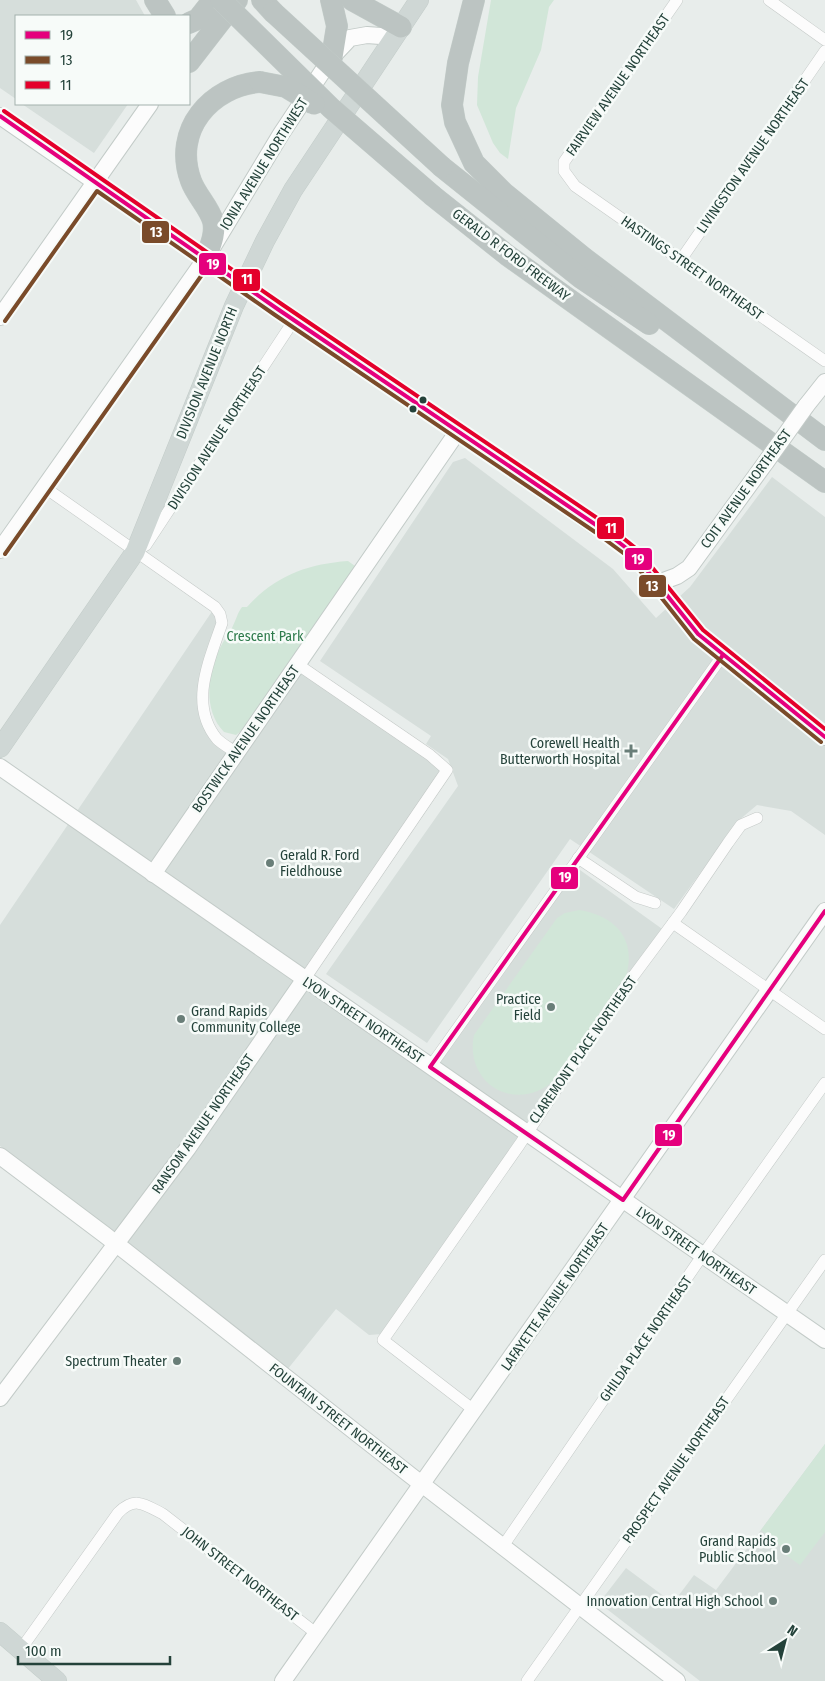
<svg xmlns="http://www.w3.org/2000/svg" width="825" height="1681" viewBox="0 0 825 1681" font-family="'Fira Sans Condensed',sans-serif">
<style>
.built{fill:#d6dedb}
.green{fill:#d1e6d8}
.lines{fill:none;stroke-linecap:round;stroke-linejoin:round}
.street-casing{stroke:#c5cac8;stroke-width:12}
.secondary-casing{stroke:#c3cbc8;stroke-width:18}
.primary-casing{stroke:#c3ccc9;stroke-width:20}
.highway-casing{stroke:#c3ccc9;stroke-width:22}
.street{stroke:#fcfcfc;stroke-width:11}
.secondary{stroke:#fcfcfc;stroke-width:16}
.primary{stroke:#cfd7d5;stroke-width:19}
.highway{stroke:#bcc4c2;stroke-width:21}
.secondary-bridge-casing{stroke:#c3cbc8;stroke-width:18;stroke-linecap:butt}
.highway-bridge-casing{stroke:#c3ccc9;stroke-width:22;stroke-linecap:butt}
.secondary-bridge{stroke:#fcfcfc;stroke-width:16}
.highway-bridge{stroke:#bcc4c2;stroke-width:21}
.bus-1-casing{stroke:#f7fbf9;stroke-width:8}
.bus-2-casing{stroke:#f7fbf9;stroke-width:8}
.bus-3-casing{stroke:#f7fbf9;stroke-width:8}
.bus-1{stroke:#e5007d;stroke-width:4}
.bus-2{stroke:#7a4b2a;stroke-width:4}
.bus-3{stroke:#e4002b;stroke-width:4}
.bus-dot{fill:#24423a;stroke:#f7fbf9;stroke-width:2}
.poi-dot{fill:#697e78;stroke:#f7fbf9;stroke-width:2}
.labels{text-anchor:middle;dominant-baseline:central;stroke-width:5;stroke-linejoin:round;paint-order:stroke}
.street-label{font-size:14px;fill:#24423a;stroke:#f7fbf9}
.park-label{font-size:14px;fill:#2d7a4b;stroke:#f7fbf9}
.poi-label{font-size:14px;fill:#24423a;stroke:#f7fbf9;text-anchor:end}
.line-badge{stroke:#f7fbf9;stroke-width:2}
.badge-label{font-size:14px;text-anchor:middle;font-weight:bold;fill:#fff}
</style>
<rect width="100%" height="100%" fill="#e8edeb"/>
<g class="built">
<path d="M0 0H136L145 16H16V99L0 88Z"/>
<path d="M22 104H128L94 153Z"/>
<path d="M465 458 613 569 656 618 690 587 772 477 825 517V835L791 811 757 805 738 821 674 909 570 839 427 1043 326 974 458 786 448 759 426 744 431 736 320 661 453 462Z"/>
<path d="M215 607 220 614 203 676 207 719 235 753 297 664 444 766 304 980 430 1066 573 865 665 931 382 1334 369 1335 336 1309 287 1370 114 1232 0 1146V925Z"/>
<path d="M825 1444V1681H700L599 1603 626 1568 673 1603 694 1575 716 1590Z"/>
</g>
<g class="green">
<path d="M491 0H554L549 7 541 50 516 108 508 159 500 153 493 143 477 105 478 77Z"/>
<path d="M348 561 355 566 241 731 236 735 224 732C203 711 207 673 220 648 223 641 228 635 232 628 236 620 237 614 242 607H247C275 576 307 564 348 561Z"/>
<path d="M579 910C617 916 638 941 625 979 609 1002 593 1025 577 1048 570 1058 563 1071 555 1079 537 1098 508 1100 489 1084 475 1071 470 1053 474 1035L557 918 565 913Z"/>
<path d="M825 1444V1532L800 1565 786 1555 788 1552 761 1530Z"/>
</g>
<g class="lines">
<g class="street-casing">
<g id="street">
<path d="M677 0 564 162V171L575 186 825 361"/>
<path d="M769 0 825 40"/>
<path d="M680 261 825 51"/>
<path d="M44 487 215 607 220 614 222 623C210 659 188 704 217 739 222 744 230 748 236 753"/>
<path d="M139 549 146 545 294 320"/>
<path d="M297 664 430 755 447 770 304 980"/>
<path d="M578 858 636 897 655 903"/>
<path d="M673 923 825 1029"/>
<path d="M430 1067 723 655"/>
<path d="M475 1411 383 1340 520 1144 617 998 681 912 728 843 741 825 757 818"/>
<path d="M503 1546 702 1256 825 1083"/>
<path d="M21 1649 118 1513C135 1496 144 1504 163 1514L317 1634"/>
<path d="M527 1681 825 1260"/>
</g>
</g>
<g class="secondary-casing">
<g id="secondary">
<path d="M0 116 215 265"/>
<path d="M279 310 623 545 644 566 698 634 757 684 825 737"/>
<path d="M0 317 150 104"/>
<path d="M806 406 825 382"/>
<path d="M0 550 206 258 281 134 332 57 350 38 367 35 394 37"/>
<path d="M658 583 677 576 689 568 766 462"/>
<path d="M0 767 825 1340"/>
<path d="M153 874 458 431"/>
<path d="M0 1156 105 1235 410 1475 677 1681"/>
<path d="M0 1398 188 1148 304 980"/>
<path d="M283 1681 825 911"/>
</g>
</g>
<g class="primary-casing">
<g id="primary">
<path d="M0 748 135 552 234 306 265 241 293 190 419 0"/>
<path d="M0 1632 57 1681"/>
</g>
</g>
<g class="highway-casing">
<g id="highway">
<path d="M155 0 165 16"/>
<path d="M262 0 273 12"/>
<path d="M331 0 337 26 332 57"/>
<path d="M352 0 401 27"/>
<path d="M474 0 458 63 452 105 455 122 474 163 504 193 584 258 825 440"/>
<path d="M189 23 198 19 213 0"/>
<path d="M189 62 237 0"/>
<path d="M442 167 581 278 649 324"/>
<path d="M433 196 507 255 825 482"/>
<path d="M206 258C210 246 216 234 213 221 209 207 196 195 191 181 172 130 211 86 260 82"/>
</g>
</g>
<use href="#street" class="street"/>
<use href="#secondary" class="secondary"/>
<use href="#primary" class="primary"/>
<use href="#highway" class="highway"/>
<g class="secondary-bridge-casing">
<g id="secondary-bridge">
<path d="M219 268 279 310"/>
<path d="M766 462 806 406"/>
</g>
</g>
<g class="highway-bridge-casing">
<g id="highway-bridge">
<path d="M221 0 331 108 433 196"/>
<path d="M273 12 442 167"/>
<path d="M260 82 286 87 314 104"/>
</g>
</g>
<use href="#secondary-bridge" class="secondary-bridge"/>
<use href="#highway-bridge" class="highway-bridge"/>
<g class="bus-1-casing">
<g id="bus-1">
<path d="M0 116 279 310 599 527 634 554 698 634 825 737"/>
<path d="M723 655 430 1067 623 1200 825 911"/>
</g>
</g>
<g class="bus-2-casing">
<g id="bus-2">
<path d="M5 321 97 191 275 315 595 532 630 558 694 639 821 742"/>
<path d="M5 554 211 262"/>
</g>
</g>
<g class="bus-3-casing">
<path id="bus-3" d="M4 111 283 305 603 522 638 550 703 630 825 729"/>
</g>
<use href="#bus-1" class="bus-1"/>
<use href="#bus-2" class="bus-2"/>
<use href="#bus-3" class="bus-3"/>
</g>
<g class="bus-dot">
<circle cx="423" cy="400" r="4.5"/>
<circle cx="413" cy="409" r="4.5"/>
</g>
<g class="poi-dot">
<path d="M628.5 743.5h5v5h5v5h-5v5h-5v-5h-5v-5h5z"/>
<circle cx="270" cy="863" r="5"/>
<circle cx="551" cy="1007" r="5"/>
<circle cx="181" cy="1019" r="5"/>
<circle cx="177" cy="1361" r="5"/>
<circle cx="786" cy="1549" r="5"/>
<circle cx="773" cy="1601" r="5"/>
</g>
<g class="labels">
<g class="street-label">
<text transform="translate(618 85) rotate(-55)">FAIRVIEW AVENUE NORTHEAST</text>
<text transform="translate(753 156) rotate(-55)">LIVINGSTON AVENUE NORTHEAST</text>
<text transform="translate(264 164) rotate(-58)">IONIA AVENUE NORTHWEST</text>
<text transform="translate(511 255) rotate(37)">GERALD R FORD FREEWAY</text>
<text transform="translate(692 268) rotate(35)">HASTINGS STREET NORTHEAST</text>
<text transform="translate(207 373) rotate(-68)">DIVISION AVENUE NORTH</text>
<text transform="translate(217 438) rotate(-57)">DIVISION AVENUE NORTHEAST</text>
<text transform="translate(746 489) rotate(-54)">COIT AVENUE NORTHEAST</text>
<text transform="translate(246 739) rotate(-55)">BOSTWICK AVENUE NORTHEAST</text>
<text transform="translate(363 1020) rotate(34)">LYON STREET NORTHEAST</text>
<text transform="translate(583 1050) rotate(-55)">CLAREMONT PLACE NORTHEAST</text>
<text transform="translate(203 1124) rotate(-55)">RANSOM AVENUE NORTHEAST</text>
<text transform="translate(696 1251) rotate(35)">LYON STREET NORTHEAST</text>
<text transform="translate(555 1297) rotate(-55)">LAFAYETTE AVENUE NORTHEAST</text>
<text transform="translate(646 1339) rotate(-55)">GHILDA PLACE NORTHEAST</text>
<text transform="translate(338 1419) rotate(38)">FOUNTAIN STREET NORTHEAST</text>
<text transform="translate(676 1470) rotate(-55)">PROSPECT AVENUE NORTHEAST</text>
<text transform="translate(240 1574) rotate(38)">JOHN STREET NORTHEAST</text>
</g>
<g class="park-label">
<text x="265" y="636">Crescent Park</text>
</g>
<g class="poi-label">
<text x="620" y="743">Corewell Health<tspan x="620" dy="16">Butterworth Hospital</tspan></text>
<text x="280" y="855" text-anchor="start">Gerald R. Ford<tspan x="280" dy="16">Fieldhouse</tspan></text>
<text x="541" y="999">Practice<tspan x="541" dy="16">Field</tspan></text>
<text x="191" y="1011" text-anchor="start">Grand Rapids<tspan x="191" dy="16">Community College</tspan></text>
<text x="167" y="1361">Spectrum Theater</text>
<text x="776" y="1541">Grand Rapids<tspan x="776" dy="16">Public School</tspan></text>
<text x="763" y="1601">Innovation Central High School</text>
</g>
</g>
<g class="line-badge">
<rect x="141" y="220" width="29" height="24" rx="5" fill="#7a4b2a"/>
<rect x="198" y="252" width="29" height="24" rx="5" fill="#e5007d"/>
<rect x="232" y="268" width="29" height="24" rx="5" fill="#e4002b"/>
<rect x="596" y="516" width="29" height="24" rx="5" fill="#e4002b"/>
<rect x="624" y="547" width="29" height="24" rx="5" fill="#e5007d"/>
<rect x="638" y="574" width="29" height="24" rx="5" fill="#7a4b2a"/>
<rect x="550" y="866" width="29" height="24" rx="5" fill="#e5007d"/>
<rect x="654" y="1123" width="29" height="24" rx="5" fill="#e5007d"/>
</g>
<g class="badge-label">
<text x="156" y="237">13</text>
<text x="213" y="269">19</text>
<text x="247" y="284">11</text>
<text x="611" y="533">11</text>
<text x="638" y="564">19</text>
<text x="652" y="591">13</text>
<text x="565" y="882">19</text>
<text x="669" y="1140">19</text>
</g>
<rect x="15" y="15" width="175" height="90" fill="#f7fbf9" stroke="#a3b1ad"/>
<rect x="25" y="31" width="25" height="8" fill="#e5007d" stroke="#a3b1ad"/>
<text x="60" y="40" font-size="15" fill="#24423a">19</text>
<rect x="25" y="56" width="25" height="8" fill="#7a4b2a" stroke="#a3b1ad"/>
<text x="60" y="65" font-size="15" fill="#24423a">13</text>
<rect x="25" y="81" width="25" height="8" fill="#e4002b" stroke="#a3b1ad"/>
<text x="60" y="90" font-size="15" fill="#24423a">11</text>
<g transform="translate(785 1641) rotate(36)" stroke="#f7fbf9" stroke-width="4" paint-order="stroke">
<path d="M0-4L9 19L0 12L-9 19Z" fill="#24423a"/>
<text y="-8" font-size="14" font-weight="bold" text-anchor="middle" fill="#24423a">N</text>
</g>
<path d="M18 1656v8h152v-8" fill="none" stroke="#24423a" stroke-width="2.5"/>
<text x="25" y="1656" font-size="15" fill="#24423a" stroke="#f7fbf9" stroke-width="4" paint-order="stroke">100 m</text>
</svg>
